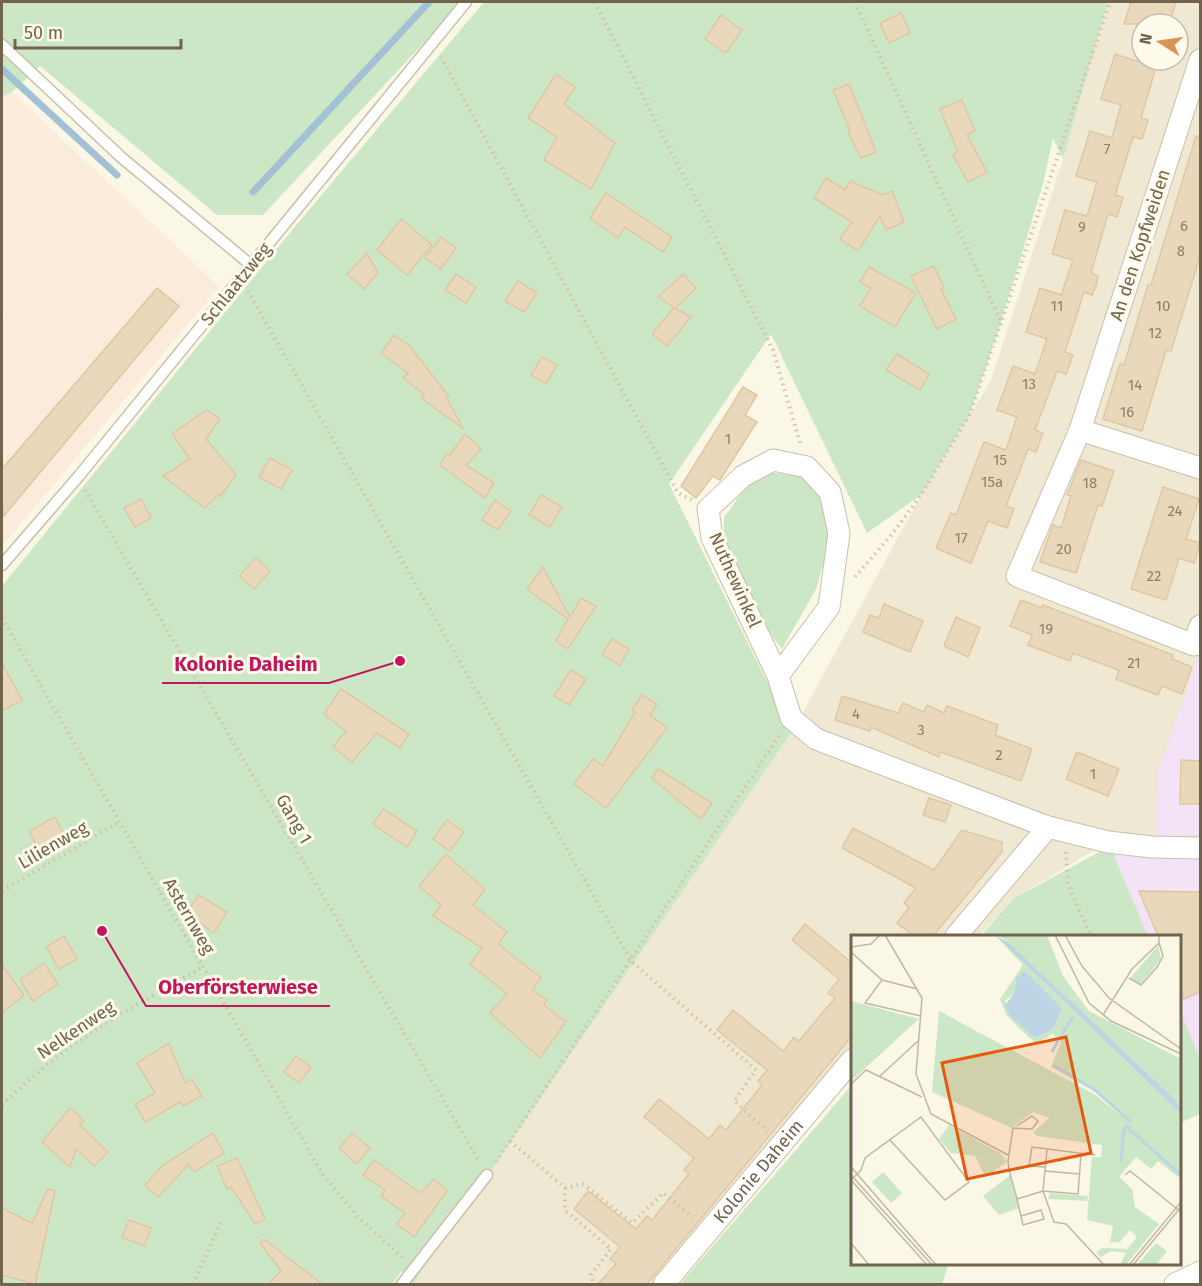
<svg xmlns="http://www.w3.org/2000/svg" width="1202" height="1286" viewBox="0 0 1202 1286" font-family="'Fira Sans',sans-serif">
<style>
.residential{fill:#efe8d2;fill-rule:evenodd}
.commercial{fill:#faebdb}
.education{fill:#f4e3f7}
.green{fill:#cce7c6}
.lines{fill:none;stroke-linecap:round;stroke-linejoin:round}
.stream{stroke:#a3c1d4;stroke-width:7}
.building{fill:#e9d8bb;stroke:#e0c7a1;stroke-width:1.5}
.service-casing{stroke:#c9bfab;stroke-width:13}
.minor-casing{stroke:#c9bfab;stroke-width:23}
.path{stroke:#d3c1a3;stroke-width:4;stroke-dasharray:1.5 4.5;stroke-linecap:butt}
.service{stroke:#fff;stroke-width:10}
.minor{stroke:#fff;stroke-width:21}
.labels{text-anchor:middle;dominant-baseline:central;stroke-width:6;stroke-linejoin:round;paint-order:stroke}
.number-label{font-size:15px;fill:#908068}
.street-label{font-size:18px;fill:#72634d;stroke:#fefbec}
.inset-river{fill:none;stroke:#bcd4e3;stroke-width:3}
.inset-road{fill:none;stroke:#c0b8a4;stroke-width:1.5}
.view{fill:#e8590c;fill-opacity:0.15;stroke:#e8590c;stroke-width:3}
.inset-edge{fill:none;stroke:#72634d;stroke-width:3}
.leader{fill:none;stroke:#c2185b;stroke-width:2}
.callout-dot{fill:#c2185b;stroke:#fefbec;stroke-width:2}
.callout-label{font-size:20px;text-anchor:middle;font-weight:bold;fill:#c2185b;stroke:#fefbec;stroke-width:6;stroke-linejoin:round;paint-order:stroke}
</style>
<rect width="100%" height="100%" fill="#fbf7e6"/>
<path class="residential" d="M1108 2H1200V848L1108 842 1013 899 979 936H852V1074L659 1284H413L792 732 921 495 991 380 1063 159ZM1142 24H1178V60H1142Z"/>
<path class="commercial" d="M12 92 219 287 2 546V320L5 318 2 307V97Z"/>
<g class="education">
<path d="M1200 652V835L1156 836 1157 774Z"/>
<path d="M1110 846 1200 854V1059L1180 1010V936H1148Z"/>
</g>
<g class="green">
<path d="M2 2H460L433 33 263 215H217L40 66 12 92 2 97Z"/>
<path d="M484 2H1108L1063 159 1053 138 1043 184 1001 322 970 414 921 495 867 533 771 334 669 484 792 732 413 1284H411L402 1271 392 1284H2V586L298 223Z"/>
<path d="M768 472 801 477 821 497 830 541 816 589 782 649 759 620 724 548V518L746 486Z"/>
<path d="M1110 846 1148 936H981L1013 899Z"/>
<path d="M1180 1010 1200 1059V1114L1180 1123Z"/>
<path d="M852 1085V1264H949L942 1284H680Z"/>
</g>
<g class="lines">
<g class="stream">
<path d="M2 69 117 175"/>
<path d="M253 192 429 2"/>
</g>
</g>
<g class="building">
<path d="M1131 2H1176L1169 24H1124Z"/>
<path d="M901 13 910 33 889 43 880 23Z"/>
<path d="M721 15 742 30 726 53 705 39Z"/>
<path d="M1115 54 1136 61 1158 60 1141 118 1148 120 1142 139 1133 137 1115 195 1123 197 1117 217 1108 214 1091 273 1098 276 1096 286 1092 295 1084 292 1065 352 1073 355 1066 374 1057 371 1035 430 1043 433 1036 452 1028 449 1006 506 1014 509 1007 528 988 521 971 563 936 548 951 513 956 515 984 442 1006 450 1017 417 997 410 1013 366 1035 374 1047 339 1026 332 1040 288 1061 295 1073 260 1052 254 1065 210 1087 216 1097 182 1076 176 1090 131 1112 138 1121 105 1101 99Z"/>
<path d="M556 74 575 87 564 104 615 143 591 189 544 160 557 137 528 118Z"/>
<path d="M849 84 876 152 861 158 848 132 850 131 833 90Z"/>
<path d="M962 100 975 131 967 135 987 172 968 182 953 155 958 152 940 109Z"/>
<path d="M1196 136H1200V256L1171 351 1166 350 1142 431 1103 419 1120 364 1124 365 1148 285H1151Z"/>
<path d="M826 178 845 190 850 181 883 195 892 191 904 222 886 230 880 216 858 251 840 239 852 222 814 198Z"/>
<path d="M606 193 672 237 663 252 625 227 618 238 590 218Z"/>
<path d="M401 219 432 245 407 275 377 250Z"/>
<path d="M441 237 456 248 441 269 425 258Z"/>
<path d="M367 253 378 273 364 289 347 274Z"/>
<path d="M934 266 944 288 941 289 956 319 937 329 911 276Z"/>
<path d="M869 267 916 293 895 327 860 306 871 288 860 282Z"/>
<path d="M456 274 476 287 466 303 445 290Z"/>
<path d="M683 274 696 288 675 308 691 317 667 346 652 334 674 308 658 297Z"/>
<path d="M518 281 537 293 524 312 505 301Z"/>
<path d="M157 288 179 306 2 518V469Z"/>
<path d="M394 335 410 346 449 397 447 399 464 429 421 398 424 394 403 378 408 373 381 353Z"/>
<path d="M897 354 929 374 920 390 886 370Z"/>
<path d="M542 357 557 365 546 384 531 375Z"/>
<path d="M743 387 757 395 745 415 757 422 720 480 713 476 696 498 681 486Z"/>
<path d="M207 410 220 419 206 439 236 475 221 496 219 494 205 508 163 476 190 459 172 434Z"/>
<path d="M465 434 481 449 466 465 494 483 485 498 440 465 447 453 450 455Z"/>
<path d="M270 458 292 470 281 489 259 477Z"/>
<path d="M1081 460 1114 471 1102 506 1098 505 1076 573 1040 562 1053 525 1061 528 1071 496 1067 495Z"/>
<path d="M1163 487 1199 499 1186 539 1200 543 1194 563 1179 558 1166 600 1131 589Z"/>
<path d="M541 495 562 507 550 527 529 515Z"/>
<path d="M141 499 151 518 135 527 124 508Z"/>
<path d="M495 500 511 511 498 530 482 520Z"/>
<path d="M256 558 270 571 254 589 239 576Z"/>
<path d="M543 567 570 617 581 598 596 606 568 649 556 641 568 619 527 589Z"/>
<path d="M1021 600 1042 608 1043 605 1173 655 1172 659 1192 667 1182 694 1162 686 1158 695 1116 679 1119 670 1073 653 1070 661 1028 645 1032 635 1010 626Z"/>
<path d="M884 604 923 621 910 652 863 632 870 615 879 618Z"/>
<path d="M956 617 980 628 968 657 944 646Z"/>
<path d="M612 639 629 649 620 665 602 655Z"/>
<path d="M2 663 22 700 2 711Z"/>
<path d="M571 670 586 679 569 705 554 696Z"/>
<path d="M341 689 409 734 400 748 377 733 352 762 333 747 346 731 324 714Z"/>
<path d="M642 695 657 704 650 715 667 728 606 808 574 784 593 759 603 766 635 712 632 710Z"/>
<path d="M842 696 898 713 903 703 924 712 927 705 944 713 947 706 998 725 995 735 1032 749 1021 781 941 752 939 757 871 727 870 731 835 720Z"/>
<path d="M1077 752 1119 769 1108 796 1066 779Z"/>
<path d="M1181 760 1200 761V804H1180Z"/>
<path d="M658 769 712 803 701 819 652 778Z"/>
<path d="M929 798 951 805 945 822 923 815Z"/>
<path d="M383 809 417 831 407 847 373 824Z"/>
<path d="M55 817 65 836 39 850 29 831Z"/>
<path d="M447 820 464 832 450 851 433 839Z"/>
<path d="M853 828 934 870 962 830 1002 842V852L933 936H914L897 923 909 907 904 903 916 888 842 848Z"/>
<path d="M446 854 485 890 473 905 507 932 498 944 541 978 532 990 547 1000 544 1005 566 1022 540 1058 490 1013 507 994 470 964 482 948 433 916 441 905 419 886Z"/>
<path d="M1139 891 1200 892V992L1184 999 1179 989V936H1158Z"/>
<path d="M199 895 227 912 214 933 186 913Z"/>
<path d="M805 924 852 963V1036L647 1284H598L616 1264 610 1259 620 1247 574 1209 588 1191 636 1229 647 1216 652 1220 689 1174 684 1170 694 1158 644 1117 659 1099 709 1139 720 1125 726 1130 762 1085 758 1081 767 1070 717 1030 733 1010 783 1051 794 1037 799 1041 835 998 828 993 839 979 792 940Z"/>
<path d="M64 936 77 959 59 969 46 947Z"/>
<path d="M44 963 58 984 33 1001 20 980Z"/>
<path d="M2 965 24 995 2 1013Z"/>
<path d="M169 1043 185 1083 192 1079 202 1096 183 1106 180 1102 145 1122 135 1104 155 1093 137 1063Z"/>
<path d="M296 1056 311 1067 299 1083 284 1072Z"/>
<path d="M70 1108 84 1121 80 1125 108 1152 94 1166 76 1149 70 1167 42 1142Z"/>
<path d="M213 1133 224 1153 194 1172 189 1164 158 1197 145 1185 163 1165Z"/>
<path d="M352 1133 370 1148 357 1164 339 1148Z"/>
<path d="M237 1158 265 1219 255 1224 231 1187 227 1189 217 1166Z"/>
<path d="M374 1160 419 1192H422L434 1179 447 1191 414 1237 397 1224 405 1213 381 1196 385 1190 363 1175Z"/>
<path d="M48 1189 55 1191 35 1284 2 1275V1208L32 1223Z"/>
<path d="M129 1220 151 1228 144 1246 122 1237Z"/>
<path d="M264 1239 322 1284H268L281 1271 260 1243Z"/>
</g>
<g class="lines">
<g class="service-casing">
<g id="service">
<path d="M2 45 122 158 251 265"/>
<path d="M2 565 78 477 466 2"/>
<path d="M402 1284 487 1175"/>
</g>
</g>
<g class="minor-casing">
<g id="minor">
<path d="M1200 60 1080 430 1017 576 1194 645 1200 626"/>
<path d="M1080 430 1200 468"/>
<path d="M778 676 712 538 708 509 743 476 773 460 807 467 830 492 839 533 829 607 778 676 791 718 816 739 1048 827 1108 842 1152 847 1200 848"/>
<path d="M956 936 1048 827"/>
<path id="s1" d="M664 1284 852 1060"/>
<path d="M1175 1284 1200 1272"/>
</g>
</g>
<g class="path">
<path d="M595 2 773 350 801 446"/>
<path d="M855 2 1001 322"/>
<path d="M441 57 678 493 692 500"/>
<path d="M248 291 631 961 756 1070 734 1101 768 1131"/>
<path d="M85 490 479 1161"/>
<path d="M855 577 893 533 921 495 970 414 1110 2"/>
<path d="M2 618 323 1175 359 1218 403 1258"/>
<path d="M1066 852 1068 885 1091 936"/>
<path d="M2 891 119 822"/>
<path d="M2 1105C22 1086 42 1068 65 1051 108 1019 157 994 203 967"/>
<path d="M510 1141 565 1188V1210L611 1249 591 1275 594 1284"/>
<path d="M496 1162 779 736"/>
<path d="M565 1188 583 1184 632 1223 663 1193 693 1217"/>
<path d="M193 1284 221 1222"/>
</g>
<use href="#service" class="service"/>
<use href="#minor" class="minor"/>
</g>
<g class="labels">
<g class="number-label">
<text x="1107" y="149">7</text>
<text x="1184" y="226">6</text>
<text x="1082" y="227">9</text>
<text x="1181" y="251">8</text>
<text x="1057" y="306">11</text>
<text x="1163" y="306">10</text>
<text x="1155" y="333">12</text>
<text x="1029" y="384">13</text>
<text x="1135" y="385">14</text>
<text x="1127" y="412">16</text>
<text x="728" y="439">1</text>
<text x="1000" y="460">15</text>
<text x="992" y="482">15a</text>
<text x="1090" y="483">18</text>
<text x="1175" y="511">24</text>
<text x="961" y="538">17</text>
<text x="1064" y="549">20</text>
<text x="1154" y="576">22</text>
<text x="1046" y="629">19</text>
<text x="1134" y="663">21</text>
<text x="856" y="714">4</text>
<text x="921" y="730">3</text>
<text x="999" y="755">2</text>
<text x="1093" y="774">1</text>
</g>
<g class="street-label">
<text transform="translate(1140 245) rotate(-72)">An den Kopfweiden</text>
<text transform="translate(236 284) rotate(-51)">Schlaatzweg</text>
<text transform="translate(735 580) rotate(66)">Nuthewinkel</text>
<text transform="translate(294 819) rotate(60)">Gang 1</text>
<text transform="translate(53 845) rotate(-30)">Lilienweg</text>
<text transform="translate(189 916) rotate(60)">Asternweg</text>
<text transform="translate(76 1030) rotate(-34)">Nelkenweg</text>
<text stroke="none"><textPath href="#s1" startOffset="147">Kolonie Daheim</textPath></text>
</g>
</g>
<g transform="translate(851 935)">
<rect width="330" height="330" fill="#fbf7e6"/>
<path d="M144 0 330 179V244L307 226 300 234 285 222 268 242 281 254 284 272 308 289 275 330H269L275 318 260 316 250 322 245 318 251 313 276 314 286 302 279 295 269 307 259 308 262 291 236 285 241 222H250L251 210 186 201 182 197 198 183 182 177 161 193 81 157 88 76 243 159 270 181 244 157 200 132 210 107 202 99 185 109 156 81 149 64 172 30ZM174 36 211 73 203 93 184 103 159 81 154 66 164 57ZM148 0H196L212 41 238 76 330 124V172ZM307 11 310 24 293 45 289 49 279 43ZM0 66 68 84 0 146ZM98 190 149 218 156 227 134 242 124 221 100 218 88 204ZM32 237 51 258 40 268 21 247ZM159 240 168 273 148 280 132 261ZM199 258 237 261 236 266 197 264ZM305 308 316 316 305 330H286Z" fill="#cce7c6" fill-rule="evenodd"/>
<path d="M144 0 159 9 317 158 330 172V179ZM174 36 211 73 203 93 184 103 159 81 154 70 164 57 165 43Z" fill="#bcd4e3"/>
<path class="inset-river" d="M211 99 222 82M201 117 210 100M202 130 244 155 280 187M276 192 330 240M270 227 273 194 277 190"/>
<path class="inset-road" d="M34 0 71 63 65 139 80 179 157 220M204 0 238 68 260 86 330 119M214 0 231 31 258 63 330 114M0 12 20 9 29 0M0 17 31 45 66 54M278 43 290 50 306 32 312 21 308 8M31 45 14 68 70 81M252 80 281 34 308 8V0M29 141 67 106M0 149 15 135 71 162M166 191 181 181 187 186 181 194 162 193 157 226 158 235 166 264 172 290 193 284 190 275 170 281M196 215 192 256 203 287 215 289 253 330M0 232 85 330M194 232 178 231 181 212 244 220M194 236 228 239M0 240 81 330M274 240 279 236 330 277M0 245 10 235 14 223 70 182 118 247 94 265 39 205M0 245 76 330M166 264 192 256 227 259 230 219M0 308 18 330M278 330 330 267M282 330 330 272"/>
<path class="view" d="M215 102 240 218 116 244 91 128Z"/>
<rect width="330" height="330" class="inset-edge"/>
</g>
<path class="leader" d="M400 661L329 683H162M102 931L146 1006H330"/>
<g class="callout-dot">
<circle cx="400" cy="661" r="6"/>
<circle cx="102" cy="931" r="6"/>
</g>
<g class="callout-label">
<text x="246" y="671">Kolonie Daheim</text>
<text x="238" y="994">Oberförsterwiese</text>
</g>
<rect width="1202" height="1286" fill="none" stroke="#72634d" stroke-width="6"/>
<g transform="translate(1160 42) rotate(282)"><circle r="28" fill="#fefbec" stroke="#c6beac" stroke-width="1.5"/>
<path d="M0-4.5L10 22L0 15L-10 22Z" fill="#dc9254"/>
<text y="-9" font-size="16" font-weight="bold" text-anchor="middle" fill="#72634d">N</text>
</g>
<path d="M15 39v9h166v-9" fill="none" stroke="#72634d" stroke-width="3"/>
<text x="24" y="39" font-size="18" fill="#72634d" stroke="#fefbec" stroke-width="4.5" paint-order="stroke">50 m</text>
</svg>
